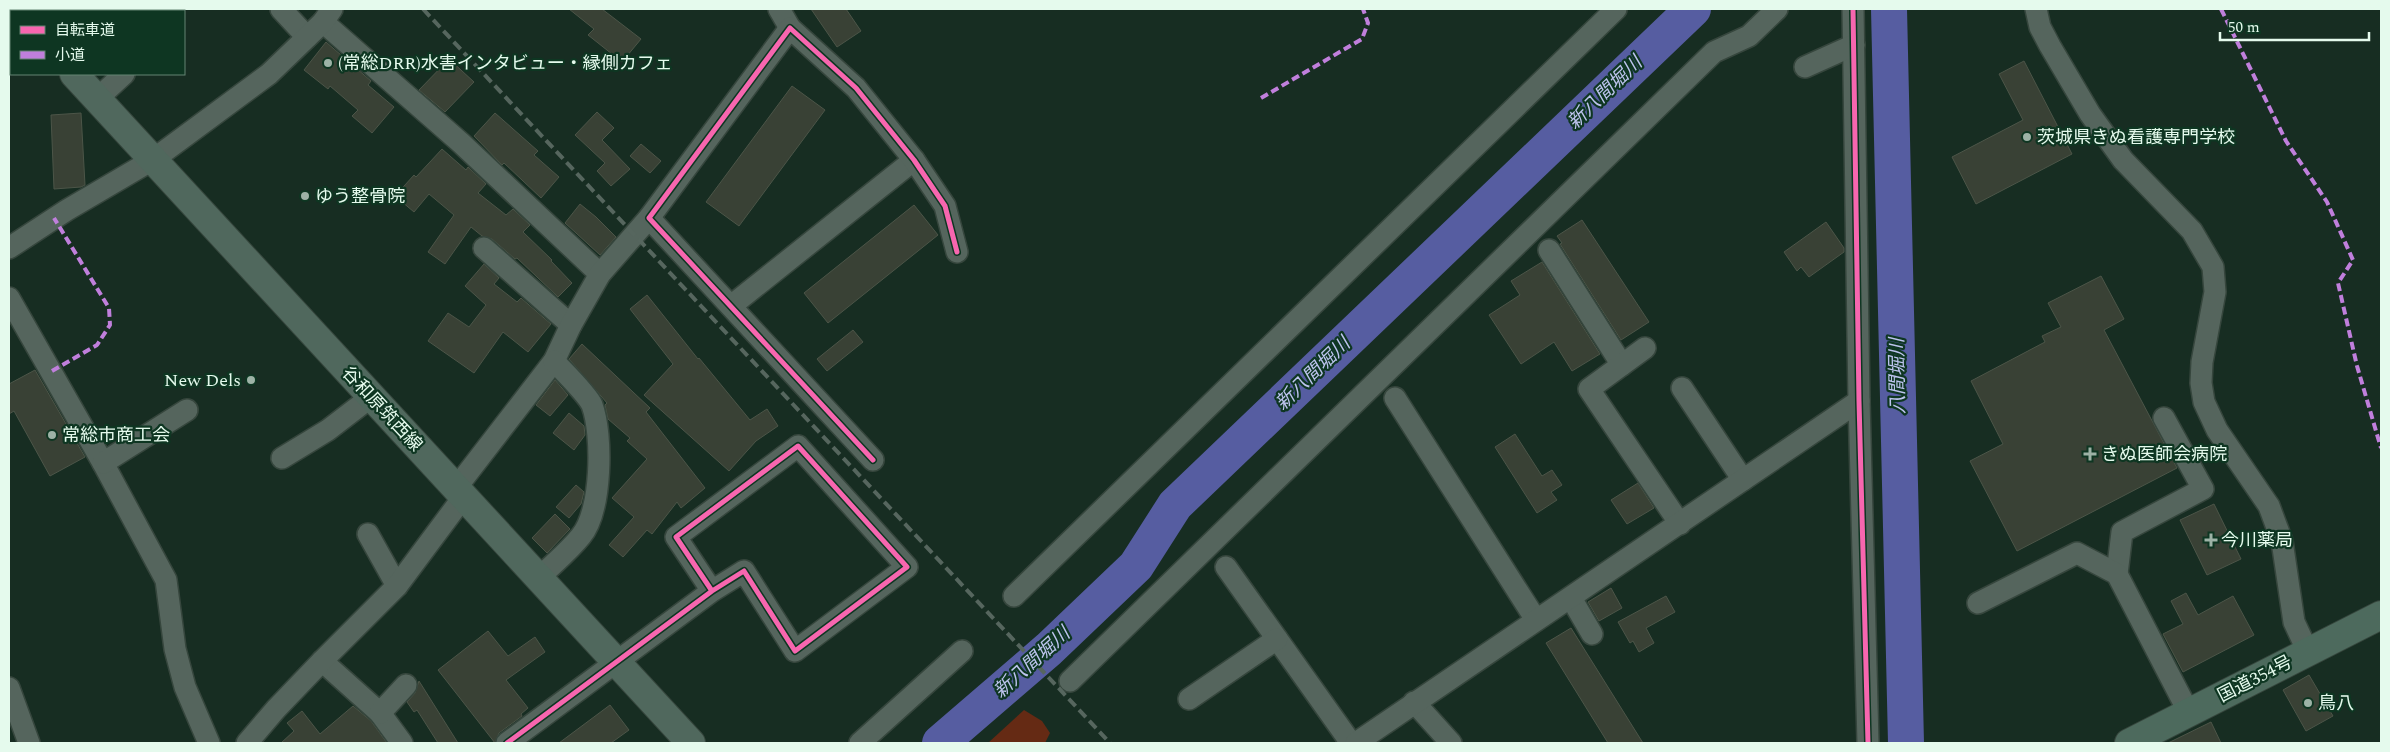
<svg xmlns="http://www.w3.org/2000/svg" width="2390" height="752" viewBox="0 0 2390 752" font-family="Spectral,'Noto Sans JP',serif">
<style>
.green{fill:#652a14}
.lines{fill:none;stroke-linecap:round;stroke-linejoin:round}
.river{stroke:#565da1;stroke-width:36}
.building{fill:#394135;stroke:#4c5548}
.minor-casing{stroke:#36463d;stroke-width:24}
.major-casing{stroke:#36463d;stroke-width:30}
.highway-casing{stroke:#36463d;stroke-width:30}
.minor{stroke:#55655d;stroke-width:21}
.major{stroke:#50685d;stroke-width:28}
.highway{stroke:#4d6a5d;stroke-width:28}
.rail{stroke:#56665e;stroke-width:4;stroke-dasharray:10 5;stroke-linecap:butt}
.quiet{stroke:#c07fdc;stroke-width:4;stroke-dasharray:8 4;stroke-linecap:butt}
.cycleway-casing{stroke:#0e3622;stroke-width:8}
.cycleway{stroke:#f766af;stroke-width:5}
.poi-dot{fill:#9db2a6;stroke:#0e3622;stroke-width:2}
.labels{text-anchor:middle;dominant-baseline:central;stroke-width:4.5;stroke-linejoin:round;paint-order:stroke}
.poi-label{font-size:18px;fill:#e5faed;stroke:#0e3622;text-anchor:start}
.street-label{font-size:18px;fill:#e5faed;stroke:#0e3622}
.water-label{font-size:19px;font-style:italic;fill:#bdc4ee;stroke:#0e3622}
</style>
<rect width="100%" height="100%" fill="#172d22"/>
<path class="green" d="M1024 710 1042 721 1050 733 1045 743H988Z"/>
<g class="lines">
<g class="river">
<path d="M1889 9 1906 743"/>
<path d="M940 743 1049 649 1136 566 1175 505 1693 9"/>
</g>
</g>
<g class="building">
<path d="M569 9H602L641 39 622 62 588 35 594 29Z"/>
<path d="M811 9H846L861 31 837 47Z"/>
<path d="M326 42 371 81 368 85 394 107 372 133 352 116 358 110 330 86 328 89 304 70Z"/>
<path d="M449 59 474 82 445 112 419 90Z"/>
<path d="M2024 61 2072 154 1976 204 1952 157 2023 120 1999 74Z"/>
<path d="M792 86 825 110 739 226 706 202Z"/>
<path d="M597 112 614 128 602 140 630 169 611 186 597 171 605 163 575 135Z"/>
<path d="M81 113 85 185 81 187 54 189 51 115Z"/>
<path d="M495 113 538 151 534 155 559 177 541 198 504 163 502 165 474 136Z"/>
<path d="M641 144 661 161 650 173 630 156Z"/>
<path d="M442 149 466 170 468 167 486 184 478 193 506 215 513 209 530 225 523 232 552 260 551 261 572 283 558 297 517 258 515 259 492 239 482 236 471 227 445 264 428 252 454 215 429 194 414 212 395 196 414 175 416 177Z"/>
<path d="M580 204 596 217 616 237 600 255 565 223Z"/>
<path d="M914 205 938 235 828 323 804 293Z"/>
<path d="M1582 220 1649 322 1621 340 1560 244 1562 243 1557 236Z"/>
<path d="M1826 222 1844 248V252L1809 277 1801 267 1797 271 1784 252Z"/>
<path d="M1542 262 1600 354 1572 371 1554 342 1521 364 1489 315 1520 295 1511 281Z"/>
<path d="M484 264 499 278 494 284 517 302 521 298 551 324 528 352 503 332 474 373 428 341 448 313 469 327 486 305 465 286Z"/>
<path d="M2101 276 2124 319 2104 330 2177 468 2017 551 1970 461 2003 444 1971 381 2045 342 2042 336 2061 327 2048 303Z"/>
<path d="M647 295 698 359 699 358 750 420 767 409 778 426 756 441 729 471 644 395 673 364 630 309Z"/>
<path d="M853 330 863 342 827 371 817 359Z"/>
<path d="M582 344 650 408 646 412 705 488 681 508 677 502 652 534 647 530 623 557 609 545 634 517 612 498 647 459 627 441 630 438 608 419 605 405 607 403 569 359Z"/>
<path d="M35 370 85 457 50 476 14 411 9 414V384Z"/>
<path d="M555 380 568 395 550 416 536 405Z"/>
<path d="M569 413 584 426 585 435 574 450 553 433Z"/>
<path d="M1515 434 1542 476 1552 470 1562 485 1551 492 1557 500 1537 513 1495 447Z"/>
<path d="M1638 483 1654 508 1627 524 1611 500Z"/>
<path d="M576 485 584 492 581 504 569 518 556 507Z"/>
<path d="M2214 504 2241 559 2207 575 2180 520Z"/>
<path d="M555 514 570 529 547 553 532 538Z"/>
<path d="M1611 588 1622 608 1599 621 1588 602Z"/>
<path d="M2186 593 2198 615 2233 596 2254 635 2183 672 2163 634 2183 624 2171 601Z"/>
<path d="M1666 596 1675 612 1646 628 1654 643 1639 652 1633 641 1630 643 1618 622Z"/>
<path d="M1571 628 1643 743H1608L1546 643Z"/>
<path d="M488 631 508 656 535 637 545 652 506 680 528 708 521 714 522 716 499 733 495 743 438 670Z"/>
<path d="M2309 675 2333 716 2306 731 2283 690Z"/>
<path d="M419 681 458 743H438L417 710 414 712 407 702 415 693Z"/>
<path d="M610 705 629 730 611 743H559Z"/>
<path d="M353 706 371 721 387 743H281L294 731 287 723 302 711 320 734Z"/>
<path d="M2211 722 2221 743H2168Z"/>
</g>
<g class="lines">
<g class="minor-casing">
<g id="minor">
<path d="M281 9 307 37"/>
<path d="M779 9 790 28"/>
<path d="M1853 9 1859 401 1868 743"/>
<path d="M2036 9 2040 27 2050 46 2090 114 2123 160 2192 231 2213 267 2215 292 2202 362 2201 383 2204 402 2217 430 2269 506 2282 541 2294 622 2308 652"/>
<path d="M130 11V9"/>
<path d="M323 22 461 143 600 274"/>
<path d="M1805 67 1854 45"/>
<path d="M98 98 124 74"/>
<path d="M649 218 873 460"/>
<path d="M9 248 67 210 154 159 269 74 323 22 332 9"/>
<path d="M484 248 571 325"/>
<path d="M1549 250 1622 365"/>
<path d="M9 298 103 463 166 580 175 649 185 687 209 743"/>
<path d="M731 306 914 160"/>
<path d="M1645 348 1589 389 1680 524"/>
<path d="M1682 388 1743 480"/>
<path d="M1395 398 1536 620"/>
<path d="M282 458 328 430 371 397"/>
<path d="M103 463 187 410"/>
<path d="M456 488 554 361 571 325 600 274 649 218 790 28 856 88 914 160 945 206 957 252"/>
<path d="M368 534 397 586"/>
<path d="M1226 567 1351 743"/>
<path d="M2117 574 2122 532 2203 489 2164 418"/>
<path d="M540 577C553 564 569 551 581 536 602 511 603 435 592 405 587 394 563 371 554 361"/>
<path d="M1014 596 1616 9"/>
<path d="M1571 598 1592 634"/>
<path d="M1978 603 2077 553 2117 574 2189 713"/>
<path d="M322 661 380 713 402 743"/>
<path d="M1070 681 1714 52 1749 36 1777 9"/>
<path d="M9 688 29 743"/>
<path d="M1189 699 1277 639"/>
<path d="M1414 702 1451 743"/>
<path d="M380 713 406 685"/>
<path d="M247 743 276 709 322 661 397 586 464 496"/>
<path d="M507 743 712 591 744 571 795 651 907 567 798 446 676 537 712 591"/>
<path d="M860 743 962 651"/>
<path d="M1356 743 1859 401"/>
</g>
</g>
<g class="major-casing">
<g id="major">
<path d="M12 9 15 11"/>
<path d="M74 74 691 743"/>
</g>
</g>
<g class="highway-casing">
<path id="highway" d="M2129 743 2381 615"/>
</g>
<use href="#minor" class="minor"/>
<use href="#major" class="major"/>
<use href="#highway" class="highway"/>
<path class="rail" d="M423 9 1110 743"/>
<g class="quiet">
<path d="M2221 9 2286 141 2327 202 2353 260 2338 283 2357 366 2381 448"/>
<path d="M1261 98 1362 39 1368 23 1363 9"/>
<path d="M52 371 97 345 110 325 109 308 54 218"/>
</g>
<g class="cycleway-casing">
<g id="cycleway">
<path d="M1853 9 1859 401 1868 743"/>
<path d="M873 460 649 218 790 28 856 88 914 160 945 206 957 252"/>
<path d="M507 743 712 591 744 571 795 651 907 567 798 446 676 537 712 591"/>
</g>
</g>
<use href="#cycleway" class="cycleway"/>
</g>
<g class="poi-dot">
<circle cx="328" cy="63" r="5"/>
<circle cx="2027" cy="137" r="5"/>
<circle cx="305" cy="196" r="5"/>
<circle cx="251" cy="380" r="5"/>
<circle cx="52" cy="435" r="5"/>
<path d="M2087.5 446.5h5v5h5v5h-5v5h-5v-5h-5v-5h5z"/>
<path d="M2208.5 532.5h5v5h5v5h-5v5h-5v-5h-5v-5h5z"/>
<circle cx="2308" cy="703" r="5"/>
</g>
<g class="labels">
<g class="poi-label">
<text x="338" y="63">(常総DRR)水害インタビュー・縁側カフェ</text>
<text x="2037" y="137">茨城県きぬ看護専門学校</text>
<text x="315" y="196">ゆう整骨院</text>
<text x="241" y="380" text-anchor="end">New Dels</text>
<text x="62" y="435">常総市商工会</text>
<text x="2101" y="454">きぬ医師会病院</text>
<text x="2221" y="540">今川薬局</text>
<text x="2318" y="703">鳥八</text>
</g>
<g class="street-label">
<text transform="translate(382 409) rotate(47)">谷和原筑西線</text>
<text transform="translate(2255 679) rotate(-27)">国道354号</text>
</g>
<g class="water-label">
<text transform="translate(1605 93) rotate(-44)">新八間堀川</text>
<text transform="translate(1313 374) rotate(-44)">新八間堀川</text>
<text transform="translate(1898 376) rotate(-91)">八間堀川</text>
<text transform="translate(1032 663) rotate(-42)">新八間堀川</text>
</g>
</g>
<rect width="2390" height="752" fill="none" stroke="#e5faed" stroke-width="20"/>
<rect x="10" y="10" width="175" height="65" fill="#0e3622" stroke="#648473"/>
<rect x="20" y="26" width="25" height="8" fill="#f766af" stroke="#648473"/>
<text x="55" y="35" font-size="15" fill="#e5faed">自転車道</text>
<rect x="20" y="51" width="25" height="8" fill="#c07fdc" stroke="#648473"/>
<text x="55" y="60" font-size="15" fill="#e5faed">小道</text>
<path d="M2220 32v8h149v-8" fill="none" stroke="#e5faed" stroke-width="2.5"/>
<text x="2228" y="32" font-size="15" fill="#e5faed" stroke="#0e3622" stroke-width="4" paint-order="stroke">50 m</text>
</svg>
